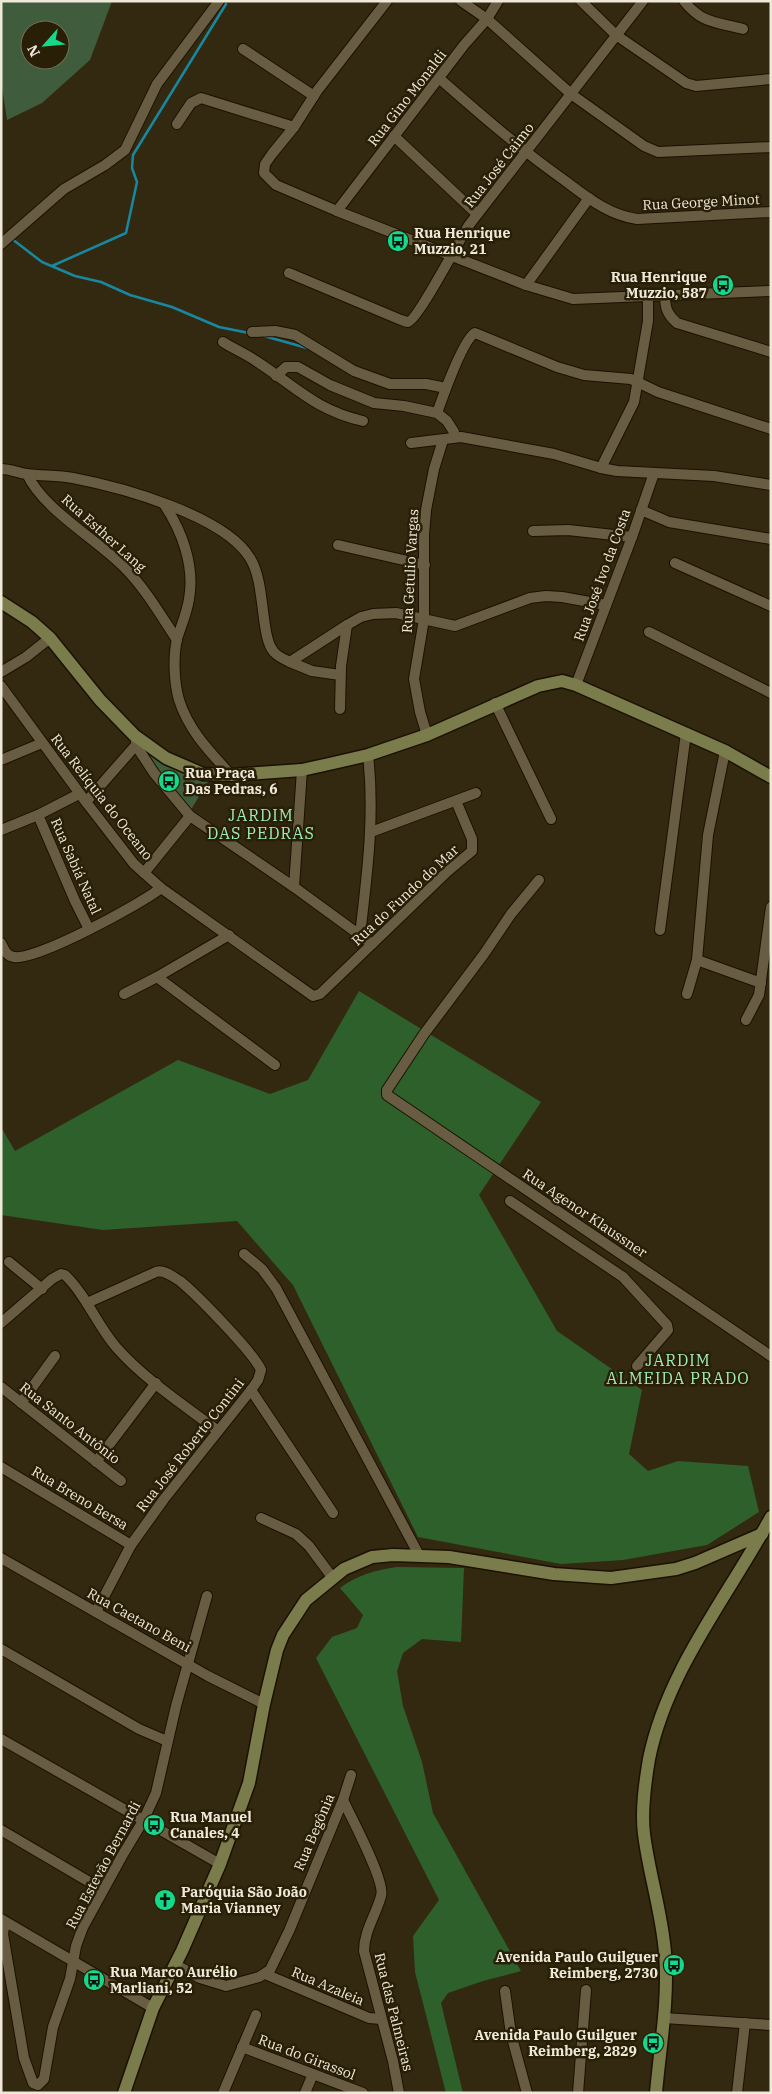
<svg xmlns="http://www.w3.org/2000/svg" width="772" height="2094" viewBox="0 0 772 2094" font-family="'IBM Plex Serif',serif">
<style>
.green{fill:#3f5c3d;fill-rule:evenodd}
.forest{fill:#2e602c}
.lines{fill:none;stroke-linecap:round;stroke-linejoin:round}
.stream{stroke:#1888a0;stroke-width:2.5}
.street-casing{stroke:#1b1100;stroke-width:12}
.secondary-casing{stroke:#1b1100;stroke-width:15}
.street{stroke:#685d43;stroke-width:10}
.secondary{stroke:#7a7c4b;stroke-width:12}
.labels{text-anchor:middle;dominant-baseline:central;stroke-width:5;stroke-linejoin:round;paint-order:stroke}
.street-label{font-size:14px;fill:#efe9da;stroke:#291f06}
.poi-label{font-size:14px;font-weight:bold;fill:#efe9da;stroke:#291f06;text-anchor:start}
.quarter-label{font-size:16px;letter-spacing:1px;fill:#9eecbe;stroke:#291f06}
</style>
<rect width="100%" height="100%" fill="#332910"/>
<g class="green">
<path d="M1 1H112L90 60 42 103 7 120 1 81ZM30 30H60V60H30Z"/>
<path d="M140 748 209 780 189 813Z"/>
</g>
<g class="forest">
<path d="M359 991 541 1102 479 1195 557 1331 642 1390 629 1454 648 1471 678 1461 748 1466 759 1512 707 1545 623 1560 561 1564 418 1537 293 1285 237 1221 103 1230 1 1215V1127L15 1151 178 1060 270 1094 308 1080Z"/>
<path d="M397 1567 464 1568 461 1642 422 1639 403 1653 397 1671 403 1706 422 1762 433 1813 521 1971 483 1981 448 1993 441 2003 463 2093H446L415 1972 413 1936 439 1900 316 1658 332 1637 357 1628 363 1615 340 1588C357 1575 376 1570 397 1567Z"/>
</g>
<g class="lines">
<g class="stream">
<path d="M12 239 42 262 75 276 101 282 130 295 172 307 219 327 249 333"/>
<path d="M52 266 126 233 137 182 132 168 133 155 226 4"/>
<path d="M264 336 307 348"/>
</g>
<g class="street-casing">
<g id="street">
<path d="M387 1 317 91 294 127 272 154 265 164 264 173 276 185 337 211 526 285 573 299 771 291"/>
<path d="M461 1 487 19 571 94 644 146 658 152 771 147"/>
<path d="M581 1 616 35 686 83 696 86 771 79"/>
<path d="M684 1C702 24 717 22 743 29"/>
<path d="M243 49 314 96"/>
<path d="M440 79C480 114 520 149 564 180 587 197 608 215 637 219L771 212"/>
<path d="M177 124 191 103 201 98 294 127"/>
<path d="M394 136 477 214"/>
<path d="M337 211 464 45 487 19 498 1"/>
<path d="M1 244 64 189 105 165 125 150 157 84 219 1"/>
<path d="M289 273 401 320C402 320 406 322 408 322 418 320 460 238 469 225L643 1"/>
<path d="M526 285 589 198"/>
<path d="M665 295C665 308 667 314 677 323L771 352"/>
<path d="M252 332 275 331 295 335 354 371 390 384H426L446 388"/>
<path d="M223 342C234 349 246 354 256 361 295 386 315 410 363 421"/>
<path d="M276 376 286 367H298L330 385 374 403 404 406 437 413 447 421 454 432V437"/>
<path d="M437 413C442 399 463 339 475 333L557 367 584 375 631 379 658 392 771 429"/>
<path d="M411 443 461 437 554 454 601 468 617 471 714 476 771 485"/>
<path d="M601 468 634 402 648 321V295"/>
<path d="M1 469C11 469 18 473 27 474 42 476 58 475 73 478 120 487 224 515 250 558 266 583 260 637 274 652 278 657 284 659 290 662L347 625 361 617 373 614 396 613 455 626 530 598 546 596 562 597 606 605"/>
<path d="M27 474C43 509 95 538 123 566 145 588 160 614 177 640"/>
<path d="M164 504C182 531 195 566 189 599 187 613 181 626 177 639 173 657 174 682 179 700 189 731 210 752 231 775"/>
<path d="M641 510 669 522 771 539"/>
<path d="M533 531 568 530 632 537"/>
<path d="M338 545 425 565"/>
<path d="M675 563 771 606"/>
<path d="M649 632 771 693"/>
<path d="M290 662 312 671 340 675"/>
<path d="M1 672 26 657 50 638"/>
<path d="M576 685 632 537 654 473"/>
<path d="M1 686 86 802 134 864 161 888 313 996 320 994 448 871 472 851V839L456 801"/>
<path d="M495 703 551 819"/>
<path d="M340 709 341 666 347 625"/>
<path d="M134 735 139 750 154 773 190 816 294 887 372 944"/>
<path d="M427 735 420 712 414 679 424 619V535L426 510 434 469 443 440"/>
<path d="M1 760 42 743"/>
<path d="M86 802 136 745"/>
<path d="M38 815 75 901 89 929"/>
<path d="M1 830 38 815 79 794"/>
<path d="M371 832 476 793"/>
<path d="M144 873 190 816"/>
<path d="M539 880 511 914 484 954 424 1034 387 1090V1095L771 1356"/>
<path d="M294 887 302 770"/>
<path d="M660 930 686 733"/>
<path d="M229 935 157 977 275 1065"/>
<path d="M360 935C367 875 375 816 368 755"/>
<path d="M1 943C4 949 6 956 14 957 36 961 141 904 161 888"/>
<path d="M697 960 761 983"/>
<path d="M124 994 157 977"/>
<path d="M687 994 697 960 708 835 725 751"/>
<path d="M746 1020 759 995 771 907"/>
<path d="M510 1201 623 1277 667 1325 668 1330 637 1366"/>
<path d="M244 1254 262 1269 276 1288 419 1555"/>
<path d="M9 1262 42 1289"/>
<path d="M87 1303 156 1272C164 1269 173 1277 180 1281 196 1294 254 1353 261 1370L258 1380 251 1390 164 1499 131 1545"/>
<path d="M1 1323 52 1279 61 1274 65 1275C86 1295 97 1325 116 1347 145 1380 184 1405 218 1431"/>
<path d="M1 1387 121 1481"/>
<path d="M251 1390 333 1513"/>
<path d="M21 1403 55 1356"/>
<path d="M96 1462 156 1383"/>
<path d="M1 1467 131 1545 96 1612"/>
<path d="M261 1518 296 1534 309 1546 332 1577"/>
<path d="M1 1558 208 1676 264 1704"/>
<path d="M1 1649 139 1729 167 1741"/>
<path d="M1 1739 220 1864"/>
<path d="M343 1800C351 1817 386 1882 381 1896 376 1915 364 1931 364 1951L393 2061 399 2093"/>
<path d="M1 1830 103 1890"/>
<path d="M1 1919 153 2008"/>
<path d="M5 1922 3 1934 24 2058 33 2083 38 2085 44 2079 53 2027 70 1979 76 1946 83 1927 122 1856 143 1821 156 1793 176 1706 207 1596"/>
<path d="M176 1965 200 1978 226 1986 259 1977 270 1970 289 1931 343 1800 351 1775"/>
<path d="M265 1974 369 2018 381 2019"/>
<path d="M505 1991 511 2034 527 2093"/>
<path d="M664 2018 771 2025"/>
<path d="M242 2047 363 2093"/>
<path d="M223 2093 256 2015"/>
<path d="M305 2093 313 2074"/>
<path d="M578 2093 586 1990"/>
<path d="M737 2093 745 2023"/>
</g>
</g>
<g class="secondary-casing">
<g id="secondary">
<path d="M1 602 32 622 50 638 100 700 134 735 166 758 203 774 231 775 302 770 329 764 368 755 427 735 538 686 562 681 576 685 725 751 771 777"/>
<path d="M124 2093 153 2008 182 1951 220 1864 249 1783 264 1704 277 1650 283 1635 306 1600 344 1569 372 1557 393 1555 449 1557 554 1574 611 1578 676 1569 695 1563 762 1534"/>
<path d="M656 2093C660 2046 669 2000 665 1953 662 1913 649 1874 644 1834 641 1810 645 1783 649 1759 667 1670 729 1595 771 1517"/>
</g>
</g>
<use href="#street" class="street"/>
<use href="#secondary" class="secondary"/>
</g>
<defs>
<g id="bus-disc" transform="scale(1.125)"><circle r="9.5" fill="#15d989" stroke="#291f06"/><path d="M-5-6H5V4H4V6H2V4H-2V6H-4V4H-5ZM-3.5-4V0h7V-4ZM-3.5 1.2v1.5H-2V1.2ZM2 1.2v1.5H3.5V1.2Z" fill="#111"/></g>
<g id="church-disc" transform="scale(1.125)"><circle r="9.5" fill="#15d989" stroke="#291f06"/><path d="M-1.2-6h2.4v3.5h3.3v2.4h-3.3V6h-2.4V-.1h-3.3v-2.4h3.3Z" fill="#111"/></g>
</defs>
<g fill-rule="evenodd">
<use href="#bus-disc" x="398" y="241"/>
<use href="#bus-disc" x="723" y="285"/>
<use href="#bus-disc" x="169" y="781"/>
<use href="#bus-disc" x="154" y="1825"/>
<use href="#church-disc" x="165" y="1900"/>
<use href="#bus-disc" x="674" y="1965"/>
<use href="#bus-disc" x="94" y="1980"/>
<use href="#bus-disc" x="653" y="2043"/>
</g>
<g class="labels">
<g class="street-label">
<text transform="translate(407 98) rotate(-52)">Rua Gino Monaldi</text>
<text transform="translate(499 165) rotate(-52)">Rua José Caimo</text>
<text transform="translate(701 202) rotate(-3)">Rua George Minot</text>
<text transform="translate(104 533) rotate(42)">Rua Esther Lang</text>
<text transform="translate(410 571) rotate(-87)">Rua Getulio Vargas</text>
<text transform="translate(602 575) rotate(-70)">Rua José Ivo da Costa</text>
<text transform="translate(102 797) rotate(52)">Rua Relíquia do Oceano</text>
<text transform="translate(76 866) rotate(66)">Rua Sabiá Natal</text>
<text transform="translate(405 895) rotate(-43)">Rua do Fundo do Mar</text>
<text transform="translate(585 1213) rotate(34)">Rua Agenor Klaussner</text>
<text transform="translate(70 1423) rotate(38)">Rua Santo Antônio</text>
<text transform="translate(190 1445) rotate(-52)">Rua José Roberto Contini</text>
<text transform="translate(80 1498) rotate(31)">Rua Breno Bersa</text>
<text transform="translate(139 1620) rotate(29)">Rua Caetano Beni</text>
<text transform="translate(314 1832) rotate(-67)">Rua Begônia</text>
<text transform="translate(103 1865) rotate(-62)">Rua Estevão Bernardi</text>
<text transform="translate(328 1986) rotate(23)">Rua Azaleia</text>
<text transform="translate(394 2012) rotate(76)">Rua das Palmeiras</text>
<text transform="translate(307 2057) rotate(21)">Rua do Girassol</text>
</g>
<g class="poi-label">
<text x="414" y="233">Rua Henrique<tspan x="414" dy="16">Muzzio, 21</tspan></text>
<text x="707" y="277" text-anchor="end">Rua Henrique<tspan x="707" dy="16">Muzzio, 587</tspan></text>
<text x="185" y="773">Rua Praça<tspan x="185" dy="16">Das Pedras, 6</tspan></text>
<text x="170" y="1817">Rua Manuel<tspan x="170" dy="16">Canales, 4</tspan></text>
<text x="181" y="1892">Paróquia São João<tspan x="181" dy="16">Maria Vianney</tspan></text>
<text x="658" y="1957" text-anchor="end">Avenida Paulo Guilguer<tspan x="658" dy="16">Reimberg, 2730</tspan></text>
<text x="110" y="1972">Rua Marco Aurélio<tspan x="110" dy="16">Marliani, 52</tspan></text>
<text x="637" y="2035" text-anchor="end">Avenida Paulo Guilguer<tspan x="637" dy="16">Reimberg, 2829</tspan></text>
</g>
<g class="quarter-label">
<text x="261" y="815">JARDIM<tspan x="261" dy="18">DAS PEDRAS</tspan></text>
<text x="678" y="1360">JARDIM<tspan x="678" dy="18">ALMEIDA PRADO</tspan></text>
</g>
</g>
<rect width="772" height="2094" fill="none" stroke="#efe9da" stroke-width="5"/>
<g transform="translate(45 45) rotate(243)"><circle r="24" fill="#291f06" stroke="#78705b"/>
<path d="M0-4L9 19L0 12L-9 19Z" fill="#15d989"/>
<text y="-8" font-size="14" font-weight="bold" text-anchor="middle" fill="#efe9da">N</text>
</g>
</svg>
